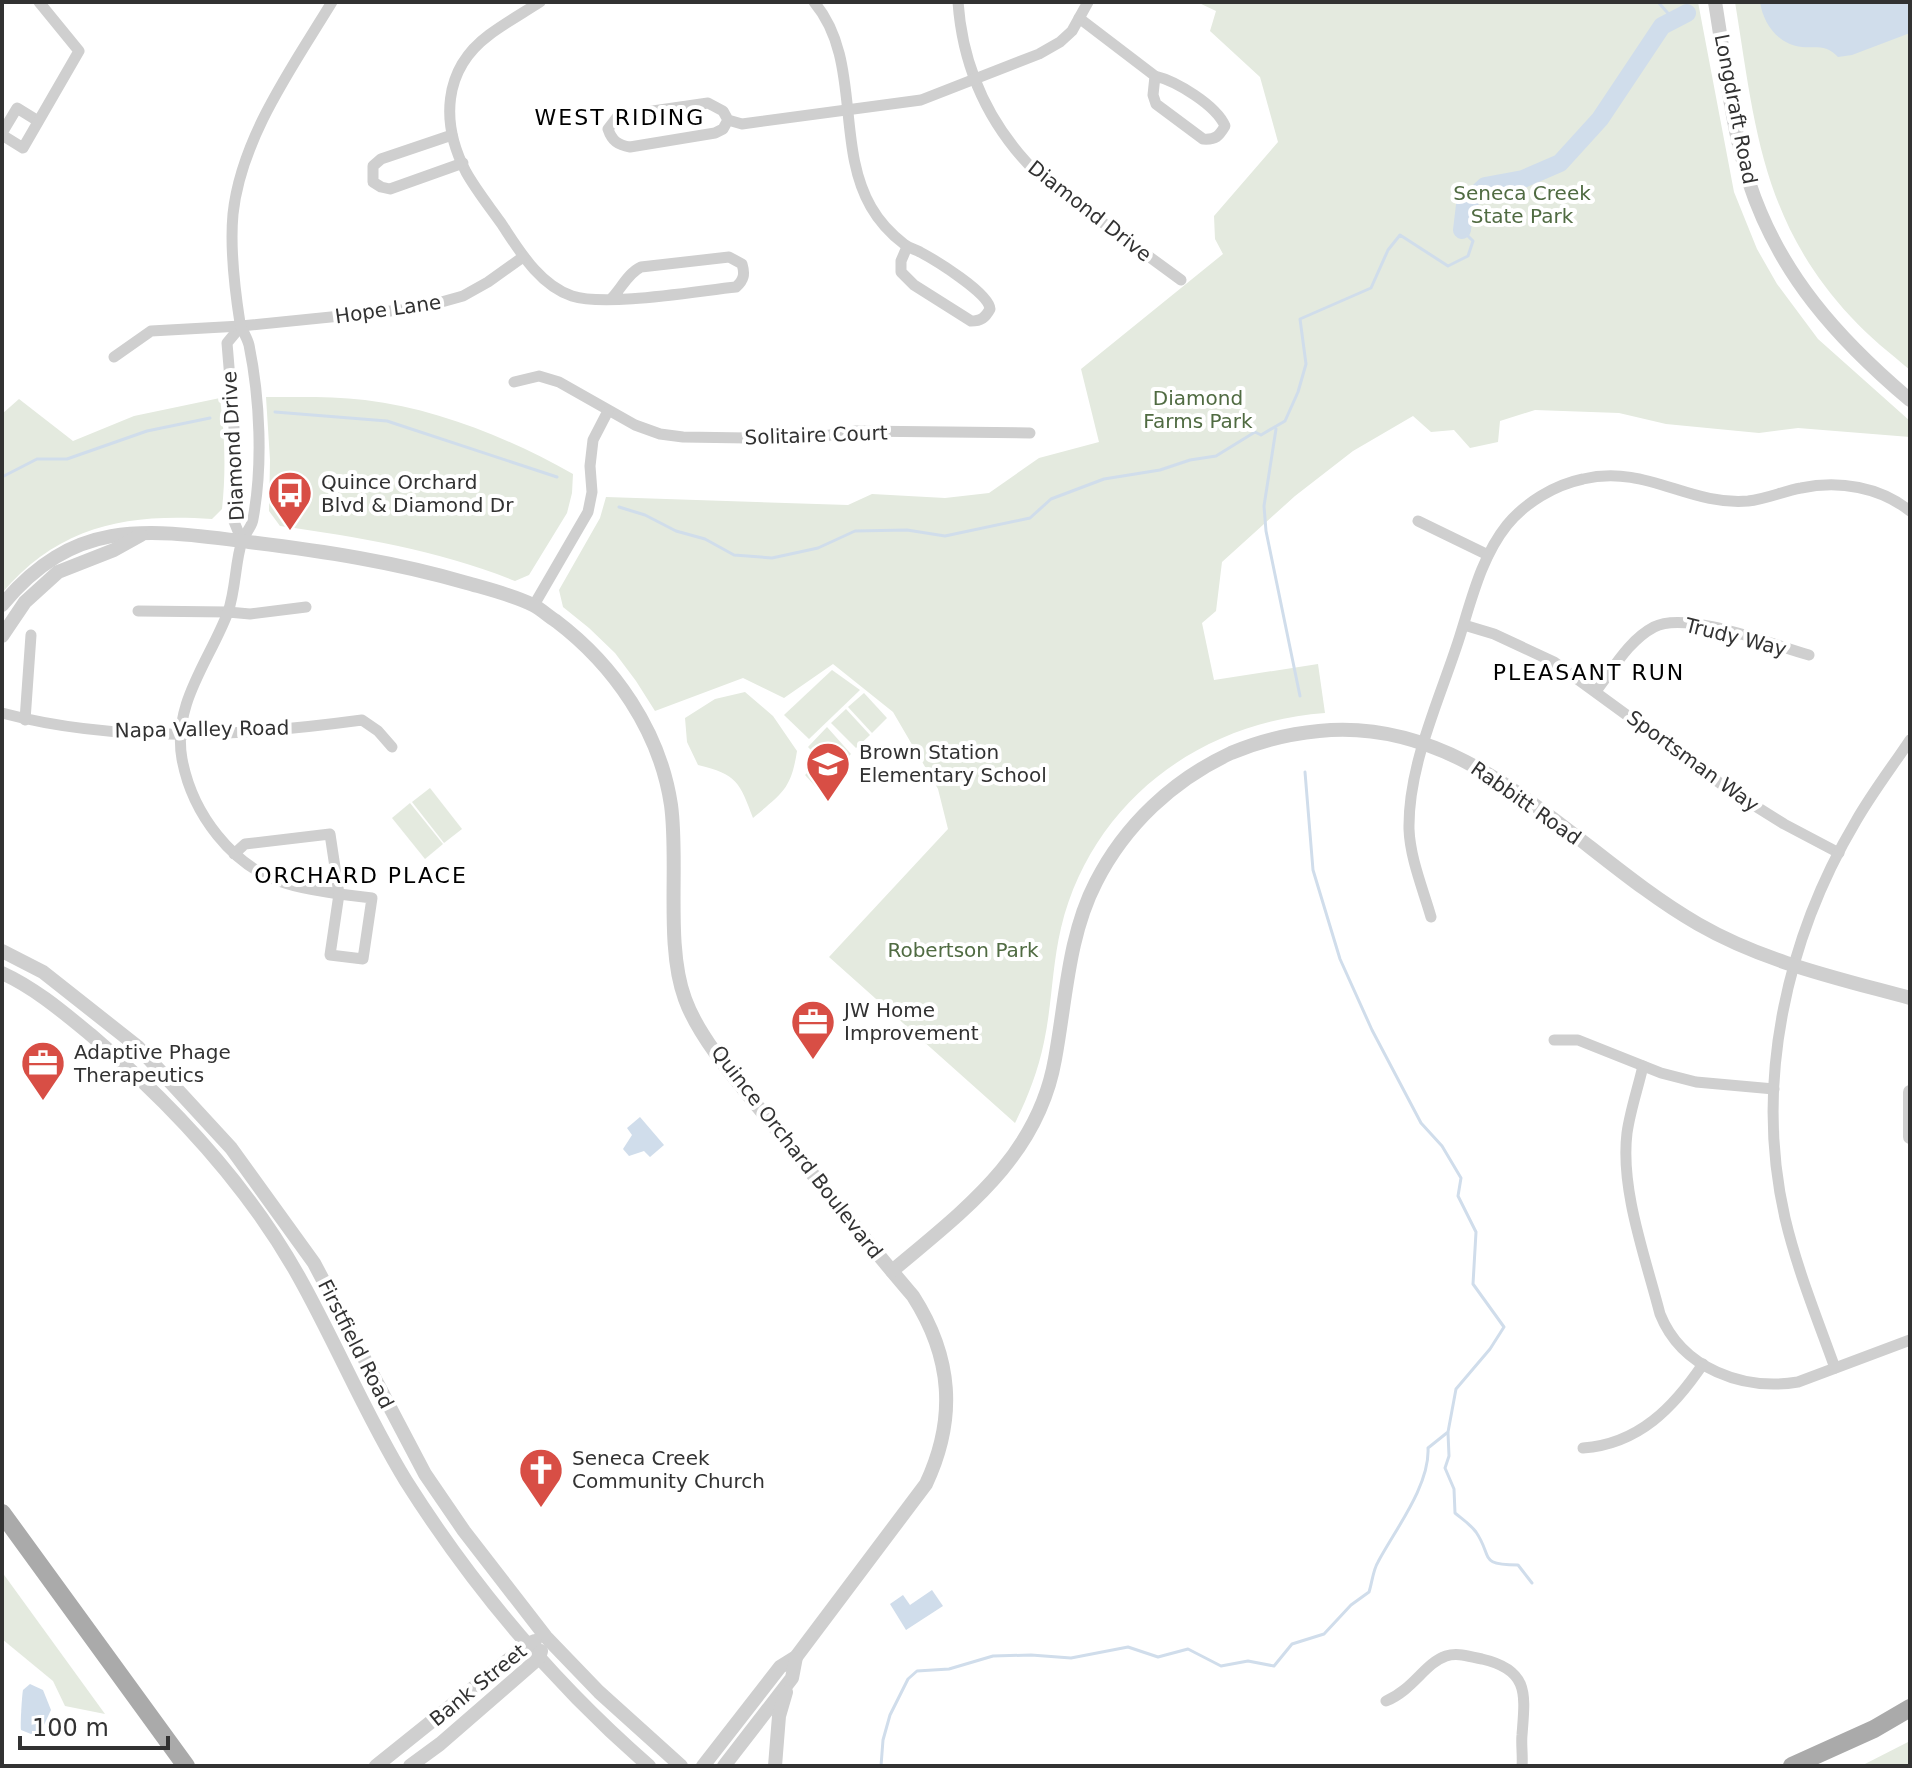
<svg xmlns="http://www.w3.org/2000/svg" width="1912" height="1768" viewBox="0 0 1912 1768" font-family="'DejaVu Sans',sans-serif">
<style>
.green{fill:#e4eadf}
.water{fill:#d0ddeb}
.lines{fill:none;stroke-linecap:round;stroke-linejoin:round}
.stream{stroke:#d0ddeb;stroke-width:3}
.river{stroke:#d0ddeb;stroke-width:18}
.minor{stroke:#cfcfcf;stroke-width:11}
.tertiary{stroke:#cfcfcf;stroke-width:14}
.primary{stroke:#aaa;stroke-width:18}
.labels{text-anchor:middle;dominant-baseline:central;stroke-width:8;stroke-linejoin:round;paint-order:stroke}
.street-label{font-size:20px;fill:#323232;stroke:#fff}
.park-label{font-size:20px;fill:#506b42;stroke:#fff}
.poi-label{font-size:20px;fill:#323232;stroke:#fff;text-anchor:start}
.neighbourhood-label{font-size:22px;letter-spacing:2px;fill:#000;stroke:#fff}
</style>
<rect width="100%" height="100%" fill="#fff"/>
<g class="green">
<path d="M1197 2H1698L1734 192 1757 249 1777 284 1818 339 1910 421V437L1798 428 1759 433 1666 424 1619 413 1535 410 1500 421 1498 442 1470 448 1454 430 1431 432 1413 416 1353 451 1295 496 1222 562 1216 611 1202 623 1214 680 1318 664 1325 713C1199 722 1091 803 1061 928 1052 966 1052 1005 1044 1042 1038 1071 1028 1097 1015 1123L829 957 948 829 938 789 893 712 833 664 784 698 743 678 655 711 636 681 615 653 589 628 563 607 559 590 600 518 606 497 848 505 872 494 945 498 989 493 1039 458 1099 442 1081 369 1223 254 1215 239 1214 216 1278 142 1260 77 1210 31 1216 11Z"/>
<path d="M1735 2H1910V370C1890 353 1869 337 1851 317 1761 220 1755 125 1735 2Z"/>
<path d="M266 397C299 397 332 396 365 400 438 409 509 438 573 474L572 493 567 513 529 575 515 581C442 551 359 537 280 526L269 511 270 460Z"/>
<path d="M220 398C225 435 226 472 222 509L212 519C129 513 59 525 2 593V414L19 399 73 441 134 416Z"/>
<path d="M832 670 860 690 809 739 784 715Z"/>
<path d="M745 692 773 716 797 751C791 790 782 793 753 818 740 783 737 774 698 765L687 742 685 718 715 699Z"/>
<path d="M864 693 887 718 872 733 848 707Z"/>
<path d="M846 709 870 735 856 748 831 723Z"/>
<path d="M827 727 851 754 816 787 805 775 814 766 813 752 808 747Z"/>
<path d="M430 788 462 829 444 843 412 802Z"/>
<path d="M410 803 443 844 425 859 392 818Z"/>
<path d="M2 1572 105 1714 65 1706 53 1681 2 1639Z"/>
<path d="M1910 1741V1766H1861Z"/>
</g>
<g class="water">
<path d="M1760 2H1910V33L1852 55 1838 57C1826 44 1817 48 1802 47 1778 45 1763 23 1760 2Z"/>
<path d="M640 1117 664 1145 650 1157 644 1151 629 1156 623 1149 632 1135 627 1128Z"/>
<path d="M932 1590 943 1606 906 1630 890 1604 903 1595 910 1605Z"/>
<path d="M30 1684 43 1690 51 1710 43 1727 31 1734 21 1730C20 1727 22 1694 23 1690Z"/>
</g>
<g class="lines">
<g class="stream">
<path d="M1658 2 1674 20"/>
<path d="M275 412 387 421 557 477"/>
<path d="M1276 429 1264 506 1266 531 1300 696"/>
<path d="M2 477 37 459H67L147 431 210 418"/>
<path d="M619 507 645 515 676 531 705 539 734 555 772 558 818 548 855 531 907 530 945 536 1030 518 1051 499 1104 479 1160 470 1190 460 1216 456 1255 432 1261 435 1285 421 1298 392 1306 364 1300 319 1371 288 1388 250 1400 235 1448 266 1468 256 1473 241 1462 230"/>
<path d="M1448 1433 1449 1456 1445 1468 1454 1489 1455 1513C1462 1519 1470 1524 1476 1532 1493 1557 1478 1565 1518 1565L1532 1583"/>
<path d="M881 1766 883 1740 890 1715 908 1679 917 1671 949 1669 993 1656 1031 1655 1071 1658 1128 1647 1158 1657 1188 1649 1221 1666 1248 1661 1274 1666 1292 1644 1324 1634 1351 1605 1369 1592C1372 1583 1373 1570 1378 1562 1395 1530 1430 1485 1428 1448L1448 1432 1456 1389 1490 1349 1504 1327 1473 1284 1476 1232 1458 1196 1461 1178 1442 1146 1421 1123 1372 1030 1340 959 1313 870 1305 772"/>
</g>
<path class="river" d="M1462 230 1465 205 1485 186 1523 179 1560 163 1600 119 1662 26 1687 13"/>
<g class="minor">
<path d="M540 2C523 13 505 23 489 35 442 70 441 124 466 172 476 190 489 206 501 223 519 250 539 285 572 296 606 307 697 291 736 287 744 280 745 274 742 264L729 257 641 267C628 273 621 289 611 299"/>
<path d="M814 2C862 59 835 145 871 207 879 221 891 234 904 244 909 248 914 249 920 252 935 260 989 293 990 309 985 318 981 321 971 321L914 285 901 272V261L907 247"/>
<path d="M958 2C963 72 992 131 1043 179L1181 280"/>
<path d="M1079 18 1155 76C1176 81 1216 105 1225 126 1219 136 1216 140 1203 139L1156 104 1153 95 1155 76"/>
<path d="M728 120 723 129 715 133 630 147C618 145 612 141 608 129L618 116 708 103 723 111 728 120 742 124 921 100 1039 54 1060 42 1072 31 1088 2"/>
<path d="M2 133 17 108 38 121"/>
<path d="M2 135 23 148 79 51 39 2"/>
<path d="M452 135 381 159 373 166V182L381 187 390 189 463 163"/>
<path d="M241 326 227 343 236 452 233 519 242 541"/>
<path d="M114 357 151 331 241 326 420 308 463 296 488 282 523 257"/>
<path d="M514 382 539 376 559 382 635 425 660 434 683 437 805 439 856 431 1030 433"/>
<path d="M1418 521 1488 555"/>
<path d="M534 605 588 512 592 492 590 466 593 440 608 411"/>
<path d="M138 611 228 612 250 614 306 607"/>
<path d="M1464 625 1494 634 1554 662 1728 789 1784 824 1839 853"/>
<path d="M1596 691C1613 669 1629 640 1654 627 1686 610 1773 645 1809 655"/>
<path d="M2 713C119 744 244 736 362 720L378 731 392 747"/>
<path d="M25 720 31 635"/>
<path d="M234 854 245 844 330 834 339 894C321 891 303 889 285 883 232 867 192 813 182 759 172 704 210 660 228 612 236 589 235 562 242 541 245 533 252 527 253 519 263 465 260 399 249 345 247 337 242 331 240 323 235 291 230 246 233 214 241 138 293 66 332 2"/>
<path d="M339 894 372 898 363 959 330 955Z"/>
<path d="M1431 917C1423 889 1410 858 1409 829 1408 768 1437 705 1456 648 1470 607 1479 560 1507 525 1525 503 1554 485 1583 479 1646 464 1688 506 1748 501 1766 499 1784 491 1801 488 1839 480 1880 487 1910 511"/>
<path d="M1554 1040H1578L1661 1073 1696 1082 1774 1089"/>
<path d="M1643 1066C1638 1088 1630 1111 1627 1133 1620 1190 1646 1259 1660 1314 1682 1369 1744 1391 1798 1382L1910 1340"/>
<path d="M1835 1368C1817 1318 1797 1269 1785 1218 1754 1083 1786 939 1856 821 1872 793 1892 767 1910 740"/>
<path d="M1583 1448C1639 1444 1674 1407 1703 1364"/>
<path d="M1386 1701C1413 1690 1425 1663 1446 1656 1458 1652 1470 1657 1482 1659 1530 1670 1525 1695 1522 1735 1521 1745 1523 1756 1522 1766"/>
</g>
<g class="tertiary">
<path d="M1715 2C1725 61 1731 125 1749 182 1779 274 1838 339 1910 400"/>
<path d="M2 605C75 517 147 529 249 542 323 551 395 562 467 583 488 589 513 595 533 605 541 609 548 616 556 621 614 665 660 731 671 805 679 863 665 945 685 999 700 1041 744 1089 772 1124 819 1182 865 1240 913 1296 952 1357 957 1418 926 1484L796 1657 780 1667 703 1766"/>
<path d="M2 636 25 602 58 572 114 550 141 535"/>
<path d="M2 951 43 972 138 1047 231 1148 314 1263 425 1474 464 1531 546 1637 599 1692 681 1766"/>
<path d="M2 973C35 988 63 1012 91 1035 172 1104 247 1184 299 1277 337 1345 366 1416 406 1481 473 1587 555 1684 649 1766"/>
<path d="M1910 1092V1137"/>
<path d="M892 1271C963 1211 1038 1157 1055 1059 1066 1000 1068 936 1096 882 1125 825 1173 780 1231 753 1259 741 1289 734 1319 731 1474 715 1576 854 1698 924 1764 962 1837 978 1910 998"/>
<path d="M376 1766 528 1644 535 1641"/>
<path d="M410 1766 440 1744 539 1658 541 1651"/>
<path d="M724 1766 792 1678 796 1657"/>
<path d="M775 1766 779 1716 786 1692"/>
</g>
<g class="primary">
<path d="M2 1513 186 1766"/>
<path d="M1792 1766 1874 1729 1910 1708"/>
</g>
</g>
<defs>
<g id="bus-pin" transform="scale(2.3)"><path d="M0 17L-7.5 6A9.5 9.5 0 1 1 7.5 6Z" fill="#d84e45" stroke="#fff"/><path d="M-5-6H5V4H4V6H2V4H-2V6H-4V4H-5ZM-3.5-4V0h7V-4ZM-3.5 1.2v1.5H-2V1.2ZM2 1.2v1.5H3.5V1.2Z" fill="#fff"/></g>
<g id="school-pin" transform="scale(2.3)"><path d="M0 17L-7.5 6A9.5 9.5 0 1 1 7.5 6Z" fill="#d84e45" stroke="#fff"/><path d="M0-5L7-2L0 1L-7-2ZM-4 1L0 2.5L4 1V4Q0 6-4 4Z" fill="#fff"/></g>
<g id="office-pin" transform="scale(2.3)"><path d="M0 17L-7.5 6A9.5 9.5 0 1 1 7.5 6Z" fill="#d84e45" stroke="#fff"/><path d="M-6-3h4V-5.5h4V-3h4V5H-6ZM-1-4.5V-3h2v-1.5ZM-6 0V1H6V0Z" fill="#fff"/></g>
<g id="church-pin" transform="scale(2.3)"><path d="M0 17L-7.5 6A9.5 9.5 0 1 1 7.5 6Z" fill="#d84e45" stroke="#fff"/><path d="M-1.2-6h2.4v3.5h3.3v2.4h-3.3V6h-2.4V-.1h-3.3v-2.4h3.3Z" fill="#fff"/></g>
</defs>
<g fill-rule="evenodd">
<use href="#bus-pin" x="290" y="493"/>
<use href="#school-pin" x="828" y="764"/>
<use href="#office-pin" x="813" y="1022"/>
<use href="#office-pin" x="43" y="1063"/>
<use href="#church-pin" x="541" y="1470"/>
</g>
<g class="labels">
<g class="street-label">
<text transform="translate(1736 109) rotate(79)">Longdraft Road</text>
<text transform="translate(1090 211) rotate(38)">Diamond Drive</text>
<text transform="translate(388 309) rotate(-8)">Hope Lane</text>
<text transform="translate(816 435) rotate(-2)">Solitaire Court</text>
<text transform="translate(233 446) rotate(-93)">Diamond Drive</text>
<text transform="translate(1736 637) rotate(14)">Trudy Way</text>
<text transform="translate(202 729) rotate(-1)">Napa Valley Road</text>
<text transform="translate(1693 761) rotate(36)">Sportsman Way</text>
<text transform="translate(1526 803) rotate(35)">Rabbitt Road</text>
<text transform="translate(797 1152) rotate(52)">Quince Orchard Boulevard</text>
<text transform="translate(356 1344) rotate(63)">Firstfield Road</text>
<text transform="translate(478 1685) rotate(-39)">Bank Street</text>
</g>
<g class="park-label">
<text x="1522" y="193">Seneca Creek<tspan x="1522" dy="23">State Park</tspan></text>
<text x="1198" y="398">Diamond<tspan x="1198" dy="23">Farms Park</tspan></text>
<text x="963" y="950">Robertson Park</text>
</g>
<g class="poi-label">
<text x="321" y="482">Quince Orchard<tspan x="321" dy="23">Blvd &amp; Diamond Dr</tspan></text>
<text x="859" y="752">Brown Station<tspan x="859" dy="23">Elementary School</tspan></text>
<text x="844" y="1010">JW Home<tspan x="844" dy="23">Improvement</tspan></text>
<text x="74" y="1052">Adaptive Phage<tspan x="74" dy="23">Therapeutics</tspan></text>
<text x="572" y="1458">Seneca Creek<tspan x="572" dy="23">Community Church</tspan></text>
</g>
<g class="neighbourhood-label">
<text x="620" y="117">WEST RIDING</text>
<text x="1589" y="672">PLEASANT RUN</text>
<text x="361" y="875">ORCHARD PLACE</text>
</g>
</g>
<rect width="1912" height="1768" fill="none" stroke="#323232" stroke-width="8"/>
<path d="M20 1736v12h148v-12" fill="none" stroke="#323232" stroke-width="4"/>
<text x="32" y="1736" font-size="24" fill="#323232" stroke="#ffffff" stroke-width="6" paint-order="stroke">100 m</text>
</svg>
